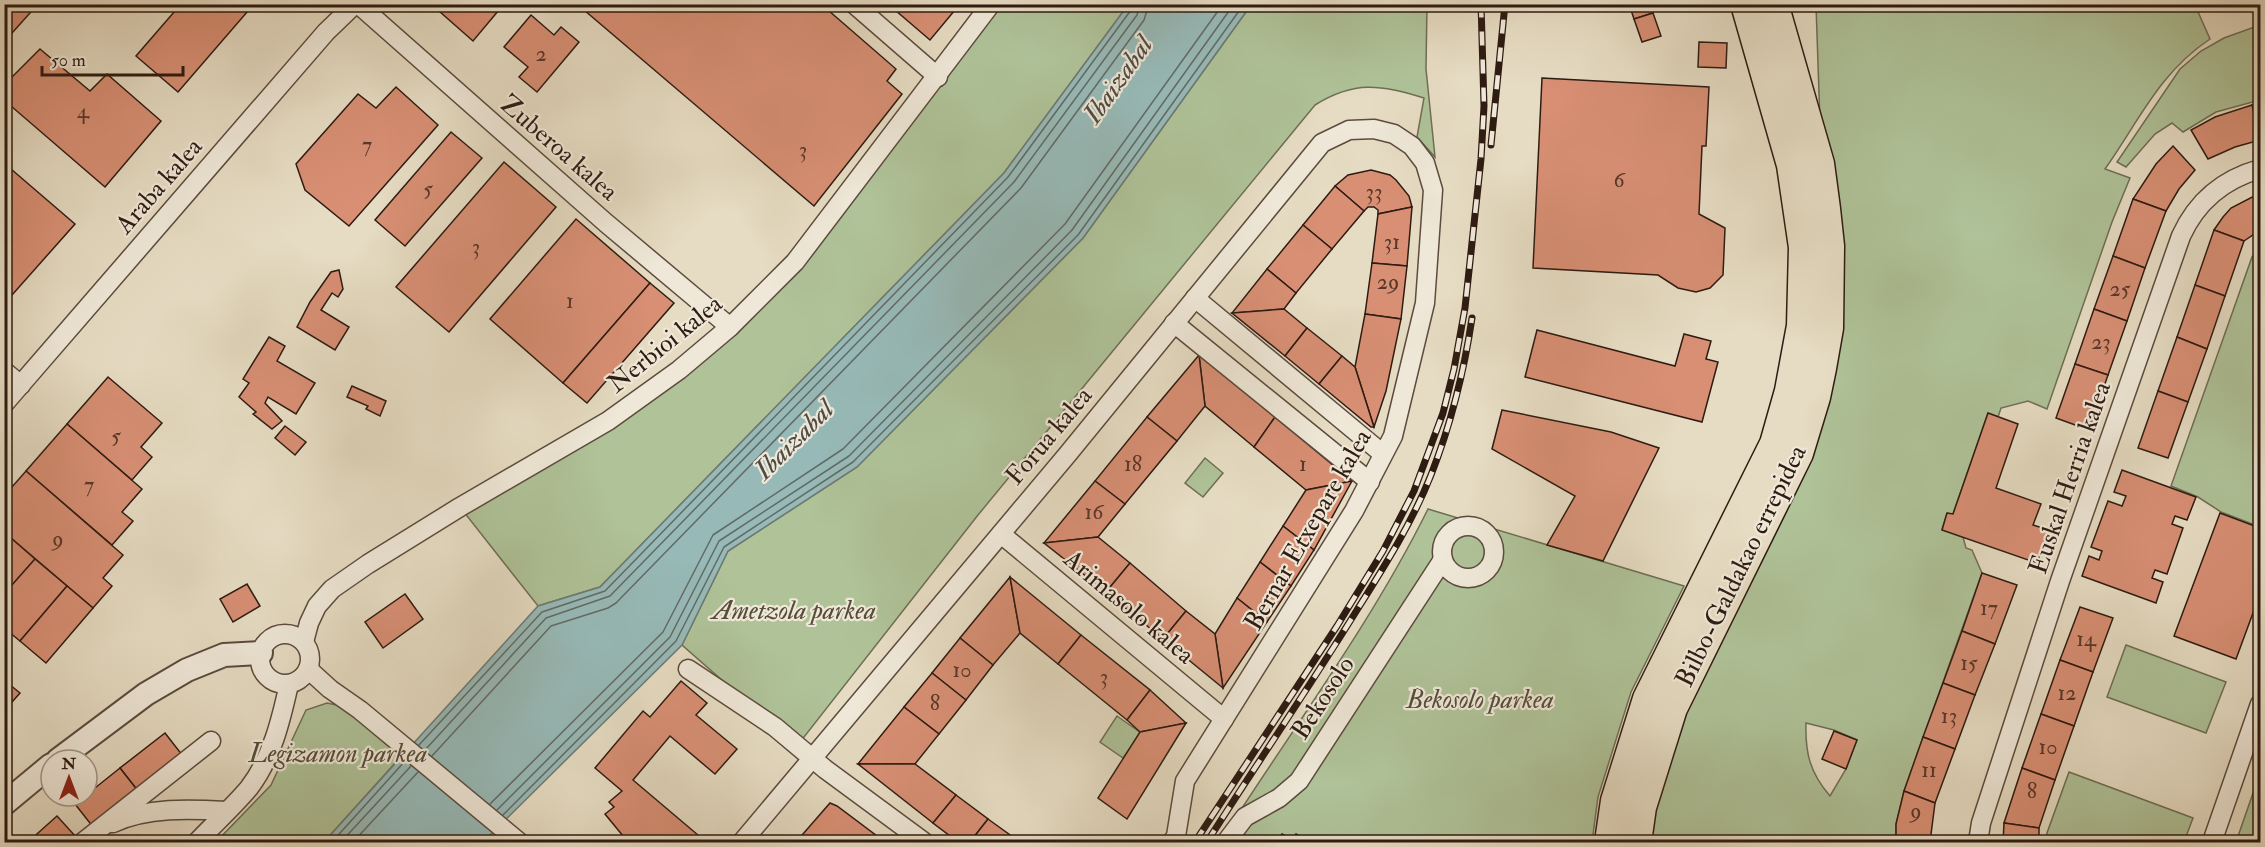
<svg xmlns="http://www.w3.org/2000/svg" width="2265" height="847" viewBox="0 0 2265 847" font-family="'IM FELL Double Pica',serif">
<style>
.green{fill:#afc298;stroke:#6e6e55;stroke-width:1.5;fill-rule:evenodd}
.water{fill:#97bab8;stroke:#6d7a76;stroke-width:1.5}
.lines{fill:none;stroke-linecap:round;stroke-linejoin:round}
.shore{stroke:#626a65;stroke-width:1.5}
.building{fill:#d88f74;stroke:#2e1b12;stroke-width:1.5}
.minor-casing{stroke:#5c4b3e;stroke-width:21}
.tertiary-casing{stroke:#5c4b3e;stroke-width:26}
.trunk-casing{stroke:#2e1b12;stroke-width:33}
.minor{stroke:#efe8d8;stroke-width:18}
.tertiary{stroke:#efe8d8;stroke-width:22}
.trunk{stroke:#e6dcc3;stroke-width:30}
.rail-casing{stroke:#2e1b12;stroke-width:7}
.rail{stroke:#efe8d8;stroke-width:4.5;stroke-dasharray:14;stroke-linecap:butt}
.labels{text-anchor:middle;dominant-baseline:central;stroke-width:4.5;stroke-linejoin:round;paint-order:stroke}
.number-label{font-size:22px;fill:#58382a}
.street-label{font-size:26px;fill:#2e1b12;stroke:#efe8d8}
.park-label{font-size:26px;font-style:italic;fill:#554d3a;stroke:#efe8d8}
.water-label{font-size:27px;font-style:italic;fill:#4e4b44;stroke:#efe8d8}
</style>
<rect width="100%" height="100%" fill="#e6dcc3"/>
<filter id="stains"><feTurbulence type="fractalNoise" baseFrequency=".00333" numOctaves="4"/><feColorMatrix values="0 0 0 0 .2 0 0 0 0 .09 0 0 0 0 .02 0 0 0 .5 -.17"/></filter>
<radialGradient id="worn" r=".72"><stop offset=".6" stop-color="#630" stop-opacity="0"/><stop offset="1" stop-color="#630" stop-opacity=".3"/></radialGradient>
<g class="green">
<path d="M987 5H1128L1004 173 600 587 538 606 460 507 608 421 730 327 938 77Z"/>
<path d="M1251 5H1427L1426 69 1435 157 1417 137 1424 98C1380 85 1355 80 1315 105L978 515 797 746 682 645 728 551 857 467 1083 238Z"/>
<path d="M1816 5H2195L2210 39C2159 73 2139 121 2105 169L2130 178 2112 222 2047 409 2028 401 2001 408 1998 417 1988 413 1953 514 1947 513 1942 529 1963 537 1966 548 1972 550 1982 573 1904 791 1896 824V842H1648L1653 810 1684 713 1746 587 1820 122ZM1806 723 1834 730 1857 740 1846 769 1830 796C1810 773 1805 753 1806 723Z"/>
<path d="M2260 25V100L2216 112 2183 132 2172 123 2155 134 2126 167 2117 162 2180 69 2201 51 2224 38Z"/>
<path d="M2260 248V527L2221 512 2198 497 2171 486 2252 257Z"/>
<path d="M1205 458 1223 473 1203 497 1185 483Z"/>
<path d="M1428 509 1684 586 1631 692 1598 797 1592 842H1220C1290 732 1370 626 1428 509Z"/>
<path d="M2126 645 2226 682 2206 733 2107 697Z"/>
<path d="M327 703 360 710 405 752 324 842H216L271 785 306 710Z"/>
<path d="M1117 716 1141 733 1123 758 1100 742Z"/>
<path d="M2069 772 2193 818 2184 842H2047V833Z"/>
<path d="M2260 773V842H2236Z"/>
</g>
<path class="water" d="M1128 5H1251L1083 238 857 467 728 551 682 645 483 842H324L538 606 600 587 1004 173Z"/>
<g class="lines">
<g class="shore">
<path d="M419 745 542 612 605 591 1008 177 1131 10 1132 4"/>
<path d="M425 750 546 618 610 596 1014 182 1137 15 1140 4"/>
<path d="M432 756 551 626 608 608 616 603 1021 188 1144 20 1149 4"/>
<path d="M490 804 663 632 713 535 843 449 1065 224 1223 4"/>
<path d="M497 810 670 637 719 541 849 456 1072 230 1234 4"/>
<path d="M503 815 676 641 724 547 853 462 1078 235 1244 4"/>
<path d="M332 842 405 761"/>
<path d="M341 842 411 766"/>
<path d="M353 842 418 772"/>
</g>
</g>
<g class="building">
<path d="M4 4H38L4 42Z"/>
<path d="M254 4 178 92 136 56 181 4Z"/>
<path d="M431 4H504L473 41Z"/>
<path d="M577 4H821L896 69 887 81 902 94 814 206Z"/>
<path d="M888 4H960L930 40Z"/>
<path d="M1629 4H1650L1653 13 1634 19Z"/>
<path d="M1653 13 1661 36 1642 42 1634 19Z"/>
<path d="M531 15 554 35 561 27 579 42 537 92 519 77 528 67 504 47Z"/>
<path d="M1699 42 1727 43 1726 68 1698 67Z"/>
<path d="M40 49 90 91 107 74 161 121 105 187 4 100V85Z"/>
<path d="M1542 78 1709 87 1706 146H1702L1699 214 1725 228 1723 275 1710 288 1696 292 1678 288 1658 275 1533 268Z"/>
<path d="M396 87 438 125 349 226 305 190 296 164 358 94 376 108Z"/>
<path d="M2260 104V140L2252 105Z"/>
<path d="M2252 105 2260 140 2235 147 2208 159 2191 130 2215 117Z"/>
<path d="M451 132 482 158 405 246 375 220Z"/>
<path d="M2173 146 2195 170 2179 189 2166 211 2133 199 2156 164Z"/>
<path d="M504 162 556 207 449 332 396 287Z"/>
<path d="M4 163 75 224 4 304Z"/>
<path d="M1371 170 1390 175 1396 180 1409 196 1412 207 1378 214V210L1374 207H1368L1364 211 1335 186 1348 175Z"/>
<path d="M1335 186 1364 211 1332 249 1303 225Z"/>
<path d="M2258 194H2260V230L2244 241 2214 230 2223 217 2231 208Z"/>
<path d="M2133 199 2166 211 2145 268 2113 256Z"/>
<path d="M1412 207 1407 266 1372 263 1378 214Z"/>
<path d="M576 219 650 283 563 383 490 319Z"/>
<path d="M1303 225 1332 249 1296 293 1267 269Z"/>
<path d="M2214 230 2244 241 2225 296 2195 285Z"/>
<path d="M2113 256 2145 268 2127 321 2094 309Z"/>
<path d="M1372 263 1407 266 1401 319 1365 314Z"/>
<path d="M1267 269 1296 293 1284 309 1232 313Z"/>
<path d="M339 270 343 289 338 297 332 293 321 310 349 327 335 350 297 327 310 302 331 272Z"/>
<path d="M650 283 674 303 587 403 563 383Z"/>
<path d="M2195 285 2225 296 2207 349 2177 337Z"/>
<path d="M1284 309 1307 328 1285 356 1232 313Z"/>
<path d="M2094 309 2127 321 2108 375 2075 364Z"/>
<path d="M1365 314 1401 319 1386 391 1374 427 1355 367Z"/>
<path d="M1307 328 1342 356 1319 384 1285 356Z"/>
<path d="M1537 330 1675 366 1684 334 1711 341 1706 359 1718 362 1702 422 1525 377Z"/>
<path d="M269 337 285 346 277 361 315 383 296 414 268 397 265 403 282 421 272 429 253 414 256 412 239 397 249 383 243 379Z"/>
<path d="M2177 337 2207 349 2188 402 2158 391Z"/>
<path d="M1199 355 1275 417 1254 447 1205 406Z"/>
<path d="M1199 355 1205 406 1177 441 1147 417Z"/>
<path d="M1342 356 1355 367 1374 427H1371L1319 384Z"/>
<path d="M2075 364 2108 375 2089 430 2056 418Z"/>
<path d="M108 377 162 423 141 447 152 457 132 480 67 424Z"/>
<path d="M352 386 386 401 380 416 366 409 368 406 347 397Z"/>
<path d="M2158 391 2188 402 2168 458 2138 448Z"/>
<path d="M1502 410 1611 432 1659 448 1603 561 1547 545 1575 496 1492 449Z"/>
<path d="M1988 413 2018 424 1996 488 2041 504 2033 525 2049 530 2037 563 1942 530 1947 513 1953 514Z"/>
<path d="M1147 417 1177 441 1125 504 1095 481Z"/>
<path d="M1275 417 1352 481 1306 490 1254 447Z"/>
<path d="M67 424 142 489 122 512 133 521 112 545 26 471Z"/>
<path d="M285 426 306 442 295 455 275 438Z"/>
<path d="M2122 470 2196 497 2187 520 2175 516 2172 524 2183 528 2167 574 2155 570 2152 578 2163 582 2156 603 2082 576 2089 556 2099 560 2102 551 2091 547 2108 501 2122 506 2126 496 2114 492Z"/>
<path d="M26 471 123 555 103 578 112 586 93 608 4 532V496Z"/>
<path d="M1095 481 1125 504 1098 537 1044 543Z"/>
<path d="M1352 481 1314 550 1283 526 1306 490Z"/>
<path d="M2220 513 2260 528V594L2236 659 2174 636Z"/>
<path d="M1283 526 1314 550 1291 586 1260 562Z"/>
<path d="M4 532 35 559 4 594Z"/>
<path d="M1098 537 1130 563 1106 592 1044 543Z"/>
<path d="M35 559 67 586 20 641 4 628V594Z"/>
<path d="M1260 562 1291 586 1267 622 1237 598Z"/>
<path d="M1130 563 1186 611 1163 639 1106 592Z"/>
<path d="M1982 573 2017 585 1995 644 1962 631Z"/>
<path d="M1010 577 1020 633 993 665 960 638Z"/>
<path d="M1010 577 1081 635 1058 664 1020 633Z"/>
<path d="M247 584 260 606 233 622 220 599Z"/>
<path d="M67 586 93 608 46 663 20 641Z"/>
<path d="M405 594 423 619 383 648 365 622Z"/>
<path d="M1237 598 1267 622 1223 688 1215 634Z"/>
<path d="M2080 607 2113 618 2093 672 2060 660Z"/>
<path d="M1186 611 1215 634 1223 688 1163 639Z"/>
<path d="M1962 631 1995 644 1975 695 1943 683Z"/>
<path d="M1081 635 1150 690 1127 720 1058 664Z"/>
<path d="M960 638 993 665 966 700 932 673Z"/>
<path d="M2060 660 2093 672 2074 726 2041 714Z"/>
<path d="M932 673 966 700 939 734 904 707Z"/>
<path d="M4 680 20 693 4 711Z"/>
<path d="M681 681 707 703 696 715 737 749 715 774 670 736 633 780 705 841 628 842 605 814 614 807 609 802 622 791 595 768 643 711 650 717Z"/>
<path d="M1943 683 1975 695 1955 749 1923 737Z"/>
<path d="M1150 690 1186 723 1140 732 1127 720Z"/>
<path d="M904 707 939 734 915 764H858Z"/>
<path d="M2041 714 2074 726 2055 780 2022 768Z"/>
<path d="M1186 723 1127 819 1098 798 1140 732Z"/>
<path d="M1834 731 1857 740 1846 769 1822 759Z"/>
<path d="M165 733 183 756 138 791 120 768Z"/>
<path d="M1923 737 1955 749 1935 803 1904 791Z"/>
<path d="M858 764H915L956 795 933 823Z"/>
<path d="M120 768 138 791 93 827 75 804Z"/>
<path d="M2022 768 2055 780 2039 828 2004 823Z"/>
<path d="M1904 791 1935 803 1930 842H1896V824Z"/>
<path d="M956 795 988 819 970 842H958L933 823Z"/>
<path d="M830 803 837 806 885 842H796Z"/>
<path d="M57 816 77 838 71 842H28Z"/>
<path d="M988 819 1020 842H970Z"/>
<path d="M2004 823 2039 828V842H2003Z"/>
<path d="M1282 834 1292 840 1296 834 1304 838 1301 842H1277Z"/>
</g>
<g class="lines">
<g class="minor-casing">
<g id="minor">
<path d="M358 4 606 223 730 327"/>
<path d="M854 4 938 77"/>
<path d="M1195 298 1383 454"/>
<path d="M1174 323 1370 482"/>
<path d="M4 371 21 385"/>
<path d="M4 404 326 32 355 4"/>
<circle cx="1468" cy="552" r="26"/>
<path d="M1001 534 1224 719"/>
<circle cx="285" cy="659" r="25"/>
<path d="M304 642 309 623 317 606 332 589 368 564 460 507 608 421 679 370 730 327 795 262 991 4"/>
<path d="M308 669 330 689 360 710 519 842"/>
<path d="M688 669 775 727 825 769 924 842"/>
<path d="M113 823C147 807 190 809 227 811"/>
<path d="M83 842 211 741"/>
<path d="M197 842C214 824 233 807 249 788 272 758 281 720 289 684"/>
<path d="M742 842 1067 455 1322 143 1349 130 1374 129 1394 134 1412 146 1425 163 1433 190 1425 303 1393 436 1354 511 1185 781 1176 836 1172 842"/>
<path d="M1226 842 1245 817 1279 798 1299 781 1442 561"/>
<path d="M1978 842 1981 823 2060 581 2181 236C2197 201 2224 179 2260 169"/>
<path d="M2212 842 2260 704"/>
</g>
</g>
<g class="tertiary-casing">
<g id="tertiary">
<path d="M58 760 146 694 187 670 224 655 261 653"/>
<path d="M4 804 51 765"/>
</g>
</g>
<g class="trunk-casing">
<g id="trunk">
<path d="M1610 842 1616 801 1648 699 1775 444 1790 391 1802 326 1804 247 1792 165 1746 4"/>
<path d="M1636 842 1641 807 1672 708 1798 453 1815 397 1821 368 1828 328 1829 246 1825 209 1819 164 1773 4"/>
</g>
</g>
<use href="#minor" class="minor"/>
<use href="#tertiary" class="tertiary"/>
<use href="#trunk" class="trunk"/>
<g class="rail-casing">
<g id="rail">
<path d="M1491 145 1505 4"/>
<path d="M1195 842 1337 626 1383 551 1414 491 1443 413 1454 369 1465 308 1481 159 1484 106 1481 4"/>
<path d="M1207 842C1256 765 1308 689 1357 610 1384 567 1412 523 1431 475 1451 424 1464 372 1472 318"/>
</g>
</g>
<use href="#rail" class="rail"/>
</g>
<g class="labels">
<g class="number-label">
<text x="541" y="54">2</text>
<text x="83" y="111">4</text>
<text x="367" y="145">7</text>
<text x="803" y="150">3</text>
<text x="1619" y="180">6</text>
<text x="428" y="189">5</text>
<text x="1374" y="192">33</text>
<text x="1392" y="242">31</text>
<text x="476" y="247">3</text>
<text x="1388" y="282">29</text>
<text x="2120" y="289">25</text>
<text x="570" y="301">1</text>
<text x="2101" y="342">23</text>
<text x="116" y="436">5</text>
<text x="1133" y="464">18</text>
<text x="1303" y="464">1</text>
<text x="89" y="485">7</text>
<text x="1094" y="512">16</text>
<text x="58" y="539">9</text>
<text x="1989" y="608">17</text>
<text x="2086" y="639">14</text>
<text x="1969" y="663">15</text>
<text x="962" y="670">10</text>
<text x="1104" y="677">3</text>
<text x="2067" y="693">12</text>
<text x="935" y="703">8</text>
<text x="1949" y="716">13</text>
<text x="2048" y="747">10</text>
<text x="1929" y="770">11</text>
<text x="2032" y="791">8</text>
<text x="1916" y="811">9</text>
</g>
<g class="street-label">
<text transform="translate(559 148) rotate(41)">Zuberoa kalea</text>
<text transform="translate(159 186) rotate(-49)">Araba kalea</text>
<text transform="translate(665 344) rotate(-39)">Nerbioi kalea</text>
<text transform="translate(1049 436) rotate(-50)">Forua kalea</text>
<text transform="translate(2070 478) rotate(-71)">Euskal Herria kalea</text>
<text transform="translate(1308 530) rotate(-60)">Bernar Etxepare kalea</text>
<text transform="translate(1741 566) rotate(-64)">Bilbo-Galdakao errepidea</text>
<text transform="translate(1129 607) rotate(40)">Arimasolo kalea</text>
<text transform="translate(1323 698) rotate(-57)">Bekosolo</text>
</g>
<g class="park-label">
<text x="794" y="611">Ametzola parkea</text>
<text x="1480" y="700">Bekosolo parkea</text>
<text x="338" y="754">Legizamon parkea</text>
</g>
<g class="water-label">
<text transform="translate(1118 80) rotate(-55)">Ibaizabal</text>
<text transform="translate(794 440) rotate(-45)">Ibaizabal</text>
</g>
</g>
<rect width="2265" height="847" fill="none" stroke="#e6dcc3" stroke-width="24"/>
<rect x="6" y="6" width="2253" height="835" fill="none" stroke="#2e1b12" stroke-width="3"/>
<rect x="12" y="12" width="2241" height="823" fill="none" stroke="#2e1b12" stroke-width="1.5"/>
<g transform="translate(69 778)"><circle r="28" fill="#efe8d8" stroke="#a29689" stroke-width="1.5"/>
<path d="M0-4.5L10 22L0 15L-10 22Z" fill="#8f2418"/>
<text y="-9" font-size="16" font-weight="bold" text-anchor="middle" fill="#2e1b12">N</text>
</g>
<path d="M42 66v9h141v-9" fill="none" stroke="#2e1b12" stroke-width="3"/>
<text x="51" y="66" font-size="18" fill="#2e1b12" stroke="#efe8d8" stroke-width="4.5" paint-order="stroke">50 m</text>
<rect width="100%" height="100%" filter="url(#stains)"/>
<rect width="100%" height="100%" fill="url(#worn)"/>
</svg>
